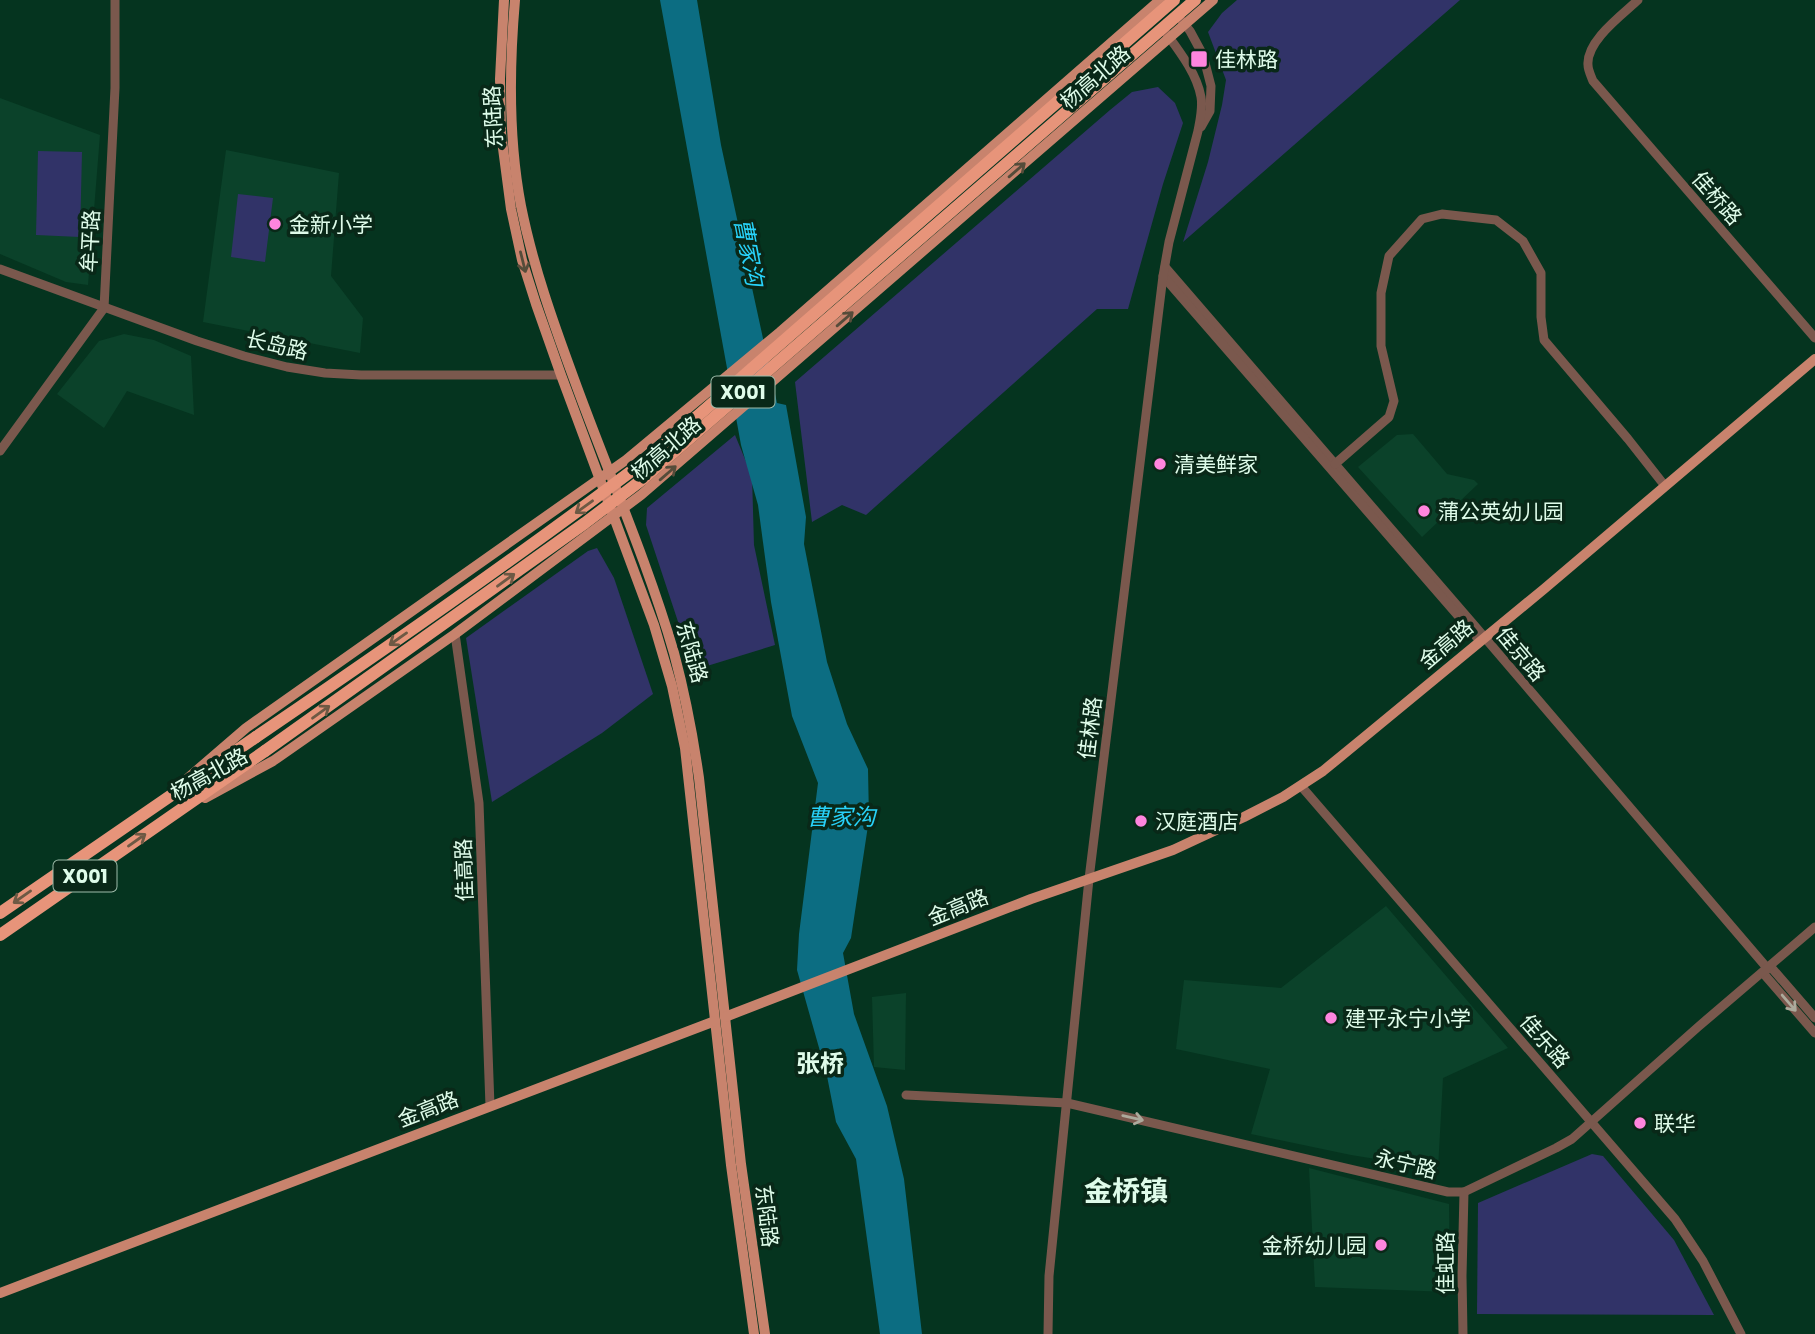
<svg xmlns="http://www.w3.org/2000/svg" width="1815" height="1334" viewBox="0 0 1815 1334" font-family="Poppins,'Noto Sans SC',sans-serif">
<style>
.built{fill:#0b422a}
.green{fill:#313368}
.water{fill:#0c6d82}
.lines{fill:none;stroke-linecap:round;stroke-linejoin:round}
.minor{stroke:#7a584d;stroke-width:9}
.major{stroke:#c8836d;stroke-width:10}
.highway{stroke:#e7947a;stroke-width:12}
.highway-bridge{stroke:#e7947a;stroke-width:12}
.oneway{stroke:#554c3a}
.oneway2{stroke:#6d5944}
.oneway3{stroke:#acaa9c}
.poi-dot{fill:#ff85de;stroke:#092818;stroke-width:2.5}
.labels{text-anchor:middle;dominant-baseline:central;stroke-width:7;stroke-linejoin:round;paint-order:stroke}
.shield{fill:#092818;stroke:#9fbcab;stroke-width:2}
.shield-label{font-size:19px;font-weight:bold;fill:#dffcea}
.poi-label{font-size:21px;fill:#dffcea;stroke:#092818;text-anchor:start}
.street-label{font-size:21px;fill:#dffcea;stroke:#092818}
.water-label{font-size:23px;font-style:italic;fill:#28d2f9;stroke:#092818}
.quarter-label{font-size:24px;font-weight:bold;fill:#dffcea;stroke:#092818}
.district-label{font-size:28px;font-weight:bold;fill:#dffcea;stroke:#092818}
</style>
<rect width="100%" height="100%" fill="#05341f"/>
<g class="built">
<path d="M0 98 100 135 88 285 66 282 0 254Z"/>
<path d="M226 150 339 173 331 276 363 318 360 353 203 322Z"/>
<path d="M124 334 154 340 191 356 194 415 127 391 104 428 57 394 99 341Z"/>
<path d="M1413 434 1447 474 1474 480 1478 484 1422 537 1358 467 1397 435Z"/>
<path d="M1386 906 1508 1048 1443 1078 1438 1169 1351 1155 1251 1134 1270 1069 1176 1049 1184 980 1281 988Z"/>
<path d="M906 993 905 1070 874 1067 872 997Z"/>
<path d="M1309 1168 1449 1204 1450 1292 1315 1287Z"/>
</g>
<g class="green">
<path d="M1237 0H1460L1183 242 1208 162 1222 105 1226 80 1208 32 1222 13Z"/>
<path d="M1158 87 1175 103 1183 123 1163 184 1128 309H1097L866 515 842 505 812 522 795 382 1110 110 1132 92Z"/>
<path d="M38 151 82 152 80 237 36 235Z"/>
<path d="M238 194 273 198 265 262 231 257Z"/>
<path d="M735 435 752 476 754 545 775 645 694 670 646 525 647 508Z"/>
<path d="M597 548 614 578 653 694 602 733 492 802 466 638 588 551Z"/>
<path d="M1592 1154 1603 1156 1674 1240 1714 1315 1477 1314 1478 1203Z"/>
</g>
<path class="water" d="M660 0H697L721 145 777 403 786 405 806 517 804 544 827 662 847 724 868 769 869 819 851 938 843 953 854 1014 887 1106 904 1179 922 1334H880L856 1159 836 1122 827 1076 797 970 799 934 818 783 792 716 771 602 758 505 741 445Z"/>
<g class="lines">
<g class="minor">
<path d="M1638 0C1622 15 1586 41 1588 65 1588 70 1591 76 1593 81L1815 338"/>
<path d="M1182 21 1190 31 1203 55 1211 86 1210 111 1201 127"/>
<path d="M1165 267 1474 625 1768 969"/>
<path d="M0 269 197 341 244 356 287 367 325 373 361 375H561"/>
<path d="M1163 276 1480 641"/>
<path d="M0 451 104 308 115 88V0"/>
<path d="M1335 464 1389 417 1394 401 1381 346V293L1389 256 1422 219 1442 214 1496 220 1523 241 1541 273V317L1544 340 1628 439 1665 486"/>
<path d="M455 634 479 803 490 1106"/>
<path d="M1301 786 1675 1219 1703 1261 1741 1334"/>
<path d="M1770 966 1815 1018"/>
<path d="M1763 973 1815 1033"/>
<path d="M906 1095 1067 1103 1448 1192H1464L1556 1148 1572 1139 1698 1027 1815 927"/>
<path d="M1048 1334 1049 1276 1089 879 1163 276 1169 242 1198 131C1200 120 1203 108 1201 97 1197 74 1180 52 1166 33"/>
<path d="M1463 1334 1462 1276 1464 1192"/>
</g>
<g class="major">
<path d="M504 0 500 79 501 133 511 209 522 260 536 304 561 375 654 625 672 686 685 748 731 1165 754 1334"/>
<path d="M515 0C509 69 508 138 521 206 533 266 553 322 574 379 607 470 647 560 674 653 685 694 693 736 699 778L741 1164 765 1334"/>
<path d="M188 778 246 728 626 460 780 332 1160 0"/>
<path d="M205 798 273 761 455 634 641 495 1213 0"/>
<path d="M725 1017 1031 899 1173 850 1244 817 1283 797 1323 771 1362 739 1544 589 1815 359"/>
<path d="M0 1293 715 1021"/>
</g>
<g class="highway">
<path d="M0 913 256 737"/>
<path d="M0 935 265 751"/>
</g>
<g class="highway-bridge">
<path d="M256 737C390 646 524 553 654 454L1174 0"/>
<path d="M265 751 585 523 643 479 1195 0"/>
</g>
</g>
<defs><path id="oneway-shaft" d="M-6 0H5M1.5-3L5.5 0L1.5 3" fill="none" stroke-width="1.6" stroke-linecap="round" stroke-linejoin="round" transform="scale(1.75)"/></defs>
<g class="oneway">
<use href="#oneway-shaft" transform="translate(1017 170) rotate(-41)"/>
<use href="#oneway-shaft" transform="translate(523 262) rotate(76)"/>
<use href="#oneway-shaft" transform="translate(845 319) rotate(-41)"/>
<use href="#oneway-shaft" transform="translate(668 473) rotate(-41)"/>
</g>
<g class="oneway2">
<use href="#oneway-shaft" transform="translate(584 507) rotate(144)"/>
<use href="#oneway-shaft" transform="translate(506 580) rotate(-36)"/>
<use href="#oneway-shaft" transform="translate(398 639) rotate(145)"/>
<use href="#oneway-shaft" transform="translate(321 712) rotate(-36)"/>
<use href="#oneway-shaft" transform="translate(137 840) rotate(-35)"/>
<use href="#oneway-shaft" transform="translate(22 897) rotate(145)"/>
</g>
<g class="oneway3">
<use href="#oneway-shaft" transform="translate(1789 1003) rotate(49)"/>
<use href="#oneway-shaft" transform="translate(1133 1118) rotate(13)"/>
</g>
<g class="poi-dot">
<rect x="1190" y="50" width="18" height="18" rx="3.5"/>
<circle cx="275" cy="224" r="7"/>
<circle cx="1160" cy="464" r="7"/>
<circle cx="1424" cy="511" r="7"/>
<circle cx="1141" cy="821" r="7"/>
<circle cx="1331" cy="1018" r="7"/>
<circle cx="1640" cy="1123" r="7"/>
<circle cx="1381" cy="1245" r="7"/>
</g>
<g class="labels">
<g class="shield">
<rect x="711.5" y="376.5" width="63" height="31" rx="5"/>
<rect x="53.5" y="860.5" width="63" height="31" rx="5"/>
</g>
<g class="shield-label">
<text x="743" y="392">X001</text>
<text x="85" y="876">X001</text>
</g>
<g class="poi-label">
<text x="1215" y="59">佳林路</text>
<text x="289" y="224">金新小学</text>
<text x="1174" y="464">清美鲜家</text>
<text x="1438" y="511">蒲公英幼儿园</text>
<text x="1155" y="821">汉庭酒店</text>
<text x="1345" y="1018">建平永宁小学</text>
<text x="1654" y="1123">联华</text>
<text x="1367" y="1245" text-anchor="end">金桥幼儿园</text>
</g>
<g class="street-label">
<text transform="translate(1095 77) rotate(-41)">杨高北路</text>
<text transform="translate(493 117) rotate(-93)">东陆路</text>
<text transform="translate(1717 198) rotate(49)">佳桥路</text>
<text transform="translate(90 241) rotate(-87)">牟平路</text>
<text transform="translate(277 345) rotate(13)">长岛路</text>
<text transform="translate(666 448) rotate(-41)">杨高北路</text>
<text transform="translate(1446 644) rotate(-40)">金高路</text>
<text transform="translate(692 652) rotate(74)">东陆路</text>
<text transform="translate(1521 654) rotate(50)">佳京路</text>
<text transform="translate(1090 728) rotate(-83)">佳林路</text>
<text transform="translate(209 774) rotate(-29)">杨高北路</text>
<text transform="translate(464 870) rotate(-92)">佳高路</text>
<text transform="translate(958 907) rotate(-22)">金高路</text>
<text transform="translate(1545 1041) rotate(49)">佳乐路</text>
<text transform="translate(428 1109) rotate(-21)">金高路</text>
<text transform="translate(1406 1164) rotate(13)">永宁路</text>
<text transform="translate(767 1216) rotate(83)">东陆路</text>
<text transform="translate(1445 1263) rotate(-90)">佳虹路</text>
</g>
<g class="water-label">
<text transform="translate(749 252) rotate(79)">曹家沟</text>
<text x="841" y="817">曹家沟</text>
</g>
<g class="quarter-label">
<text x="820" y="1063">张桥</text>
</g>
<g class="district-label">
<text x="1126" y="1191">金桥镇</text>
</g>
</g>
</svg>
